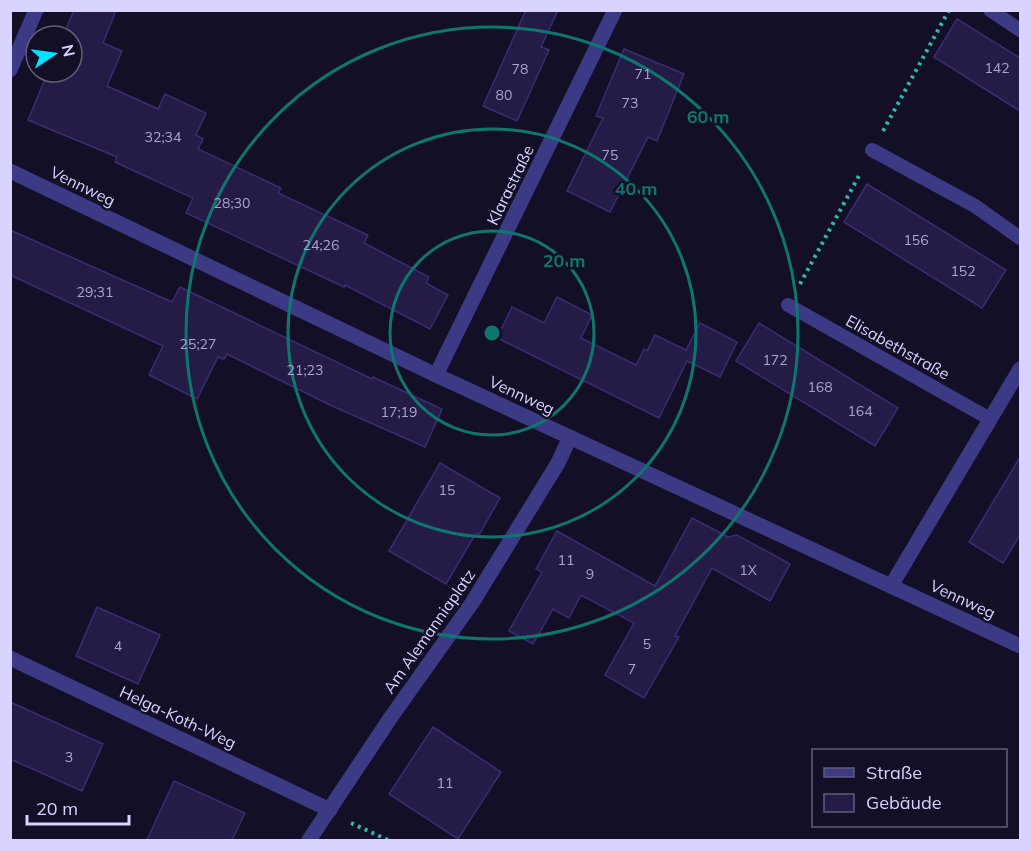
<svg xmlns="http://www.w3.org/2000/svg" width="1031" height="851" viewBox="0 0 1031 851" font-family="Mulish,sans-serif">
<style>
.building{fill:#241b47;stroke:#3b2d73;stroke-width:1.5}
.lines{fill:none;stroke-linecap:round;stroke-linejoin:round}
.path{stroke:#2fb8b0;stroke-width:4;stroke-dasharray:3 4.5;stroke-linecap:butt}
.lane{stroke:#3d3a85;stroke-width:14}
.street{stroke:#3d3a85;stroke-width:15}
.ring{fill:none;stroke:#0f766e;stroke-width:3}
.labels{text-anchor:middle;dominant-baseline:central;stroke-width:5;stroke-linejoin:round;paint-order:stroke}
.number-label{font-size:14px;fill:#aca6d1}
.street-label{font-size:16px;fill:#d9d4ff;stroke:#130f26}
.centre{fill:#0f766e;stroke:#130f26;stroke-width:3}
.ring-label{font-size:18px;text-anchor:middle;font-weight:bold;fill:#0f766e;stroke:#130f26;stroke-width:5;stroke-linejoin:round;paint-order:stroke}
</style>
<rect width="100%" height="100%" fill="#130f26"/>
<g class="building">
<path d="M74 10H116L103 43 122 51 107 86 158 109 165 94 206 113 196 135 203 139 198 149 281 188 278 193 368 235 364 243 429 277 426 283 448 295 430 329 345 285 344 287 186 213 193 198 115 162 117 157 28 120 48 72H72V36H63Z"/>
<path d="M526 10H558L541 47 549 50 517 121 483 106Z"/>
<path d="M957 19 1020 58V111L934 57Z"/>
<path d="M624 49 684 74 657 141 648 137 610 212 567 191 603 118 596 116Z"/>
<path d="M867 184 1006 270 982 308 844 222Z"/>
<path d="M10 230 172 302 180 287 372 379 373 377 442 409 425 447 330 405 227 354 224 359 218 357 197 399 149 375 163 346 10 275Z"/>
<path d="M557 297 592 315 581 338 636 365 644 349 647 351 655 335 686 350 700 323 737 342 720 377 687 361 659 418 497 338 512 307 544 323Z"/>
<path d="M759 323 898 408 875 446 736 361Z"/>
<path d="M1020 457V535L1003 563 969 542Z"/>
<path d="M440 463 500 498 479 535 476 533 446 584 389 551Z"/>
<path d="M692 518 728 537 737 535 790 564 770 601 712 568 675 636 679 637 644 698 605 675 634 623 581 595 569 618 553 609 533 644 509 631 542 572 536 569 557 531 655 586Z"/>
<path d="M97 607 160 635 138 684 76 656Z"/>
<path d="M10 702 103 744 82 791 10 759Z"/>
<path d="M433 727 501 772 458 839 389 794Z"/>
<path d="M174 781 245 813 232 840H147Z"/>
</g>
<g class="lines">
<g class="path">
<path d="M883 131 949 10"/>
<path d="M800 284 861 172"/>
<path d="M351 823 388 840"/>
</g>
<g class="lane">
<path d="M990 10 1020 30"/>
<path d="M872 150 975 206 1020 238"/>
<path d="M788 305 990 419"/>
</g>
<g class="street">
<path d="M10 70 36 10"/>
<path d="M10 171 436 375 1020 646"/>
<path d="M436 375 615 10"/>
<path d="M891 586 1020 369"/>
<path d="M10 658 330 810"/>
<path d="M309 840 391 717 472 603 558 463 570 437"/>
</g>
</g>
<g class="ring">
<circle cx="492" cy="333" r="102"/>
<circle cx="492" cy="333" r="204"/>
<circle cx="492" cy="333" r="306"/>
</g>
<g class="labels">
<g class="number-label">
<text x="997" y="68">142</text>
<text x="520" y="69">78</text>
<text x="643" y="74">71</text>
<text x="504" y="95">80</text>
<text x="630" y="103">73</text>
<text x="163" y="137">32;34</text>
<text x="610" y="155">75</text>
<text x="232" y="203">28;30</text>
<text x="916" y="240">156</text>
<text x="321" y="245">24;26</text>
<text x="963" y="271">152</text>
<text x="95" y="292">29;31</text>
<text x="198" y="344">25;27</text>
<text x="775" y="360">172</text>
<text x="305" y="370">21;23</text>
<text x="820" y="387">168</text>
<text x="860" y="411">164</text>
<text x="399" y="412">17;19</text>
<text x="447" y="490">15</text>
<text x="566" y="560">11</text>
<text x="748" y="570">1X</text>
<text x="590" y="574">9</text>
<text x="647" y="644">5</text>
<text x="118" y="646">4</text>
<text x="632" y="669">7</text>
<text x="69" y="757">3</text>
<text x="445" y="783">11</text>
</g>
<g class="street-label">
<text transform="translate(510 185) rotate(-64)">Klarastraße</text>
<text transform="translate(83 186) rotate(26)">Vennweg</text>
<text transform="translate(898 347) rotate(29)">Elisabethstraße</text>
<text transform="translate(522 395) rotate(25)">Vennweg</text>
<text transform="translate(963 599) rotate(25)">Vennweg</text>
<text transform="translate(429 631) rotate(-55)">Am Alemanniaplatz</text>
<text transform="translate(178 717) rotate(25)">Helga-Koth-Weg</text>
</g>
</g>
<circle cx="492" cy="333" r="9" class="centre"/>
<g class="ring-label">
<text x="708" y="123">60 m</text>
<text x="636" y="195">40 m</text>
<text x="564" y="267">20 m</text>
</g>
<rect width="1031" height="851" fill="none" stroke="#d9d4ff" stroke-width="24"/>
<rect x="812" y="749" width="195" height="78" fill="#130f26" stroke="#625e7d" stroke-width="1.5"/>
<rect x="824" y="768" width="30" height="9" fill="#3d3a85" stroke="#625e7d" stroke-width="1.5"/>
<text x="866" y="779" font-size="18" fill="#d9d4ff">Straße</text>
<rect x="824" y="794" width="30" height="18" fill="#241b47" stroke="#625e7d" stroke-width="1.5"/>
<text x="866" y="809" font-size="18" fill="#d9d4ff">Gebäude</text>
<g transform="translate(54 54) rotate(77)"><circle r="28" fill="#130f26" stroke="#625e7d" stroke-width="1.5"/>
<path d="M0-4.5L10 22L0 15L-10 22Z" fill="#00e5ff"/>
<text y="-9" font-size="16" font-weight="bold" text-anchor="middle" fill="#d9d4ff">N</text>
</g>
<path d="M27 815v9h102v-9" fill="none" stroke="#d9d4ff" stroke-width="3"/>
<text x="36" y="815" font-size="18" fill="#d9d4ff" stroke="#130f26" stroke-width="4.5" paint-order="stroke">20 m</text>
</svg>
